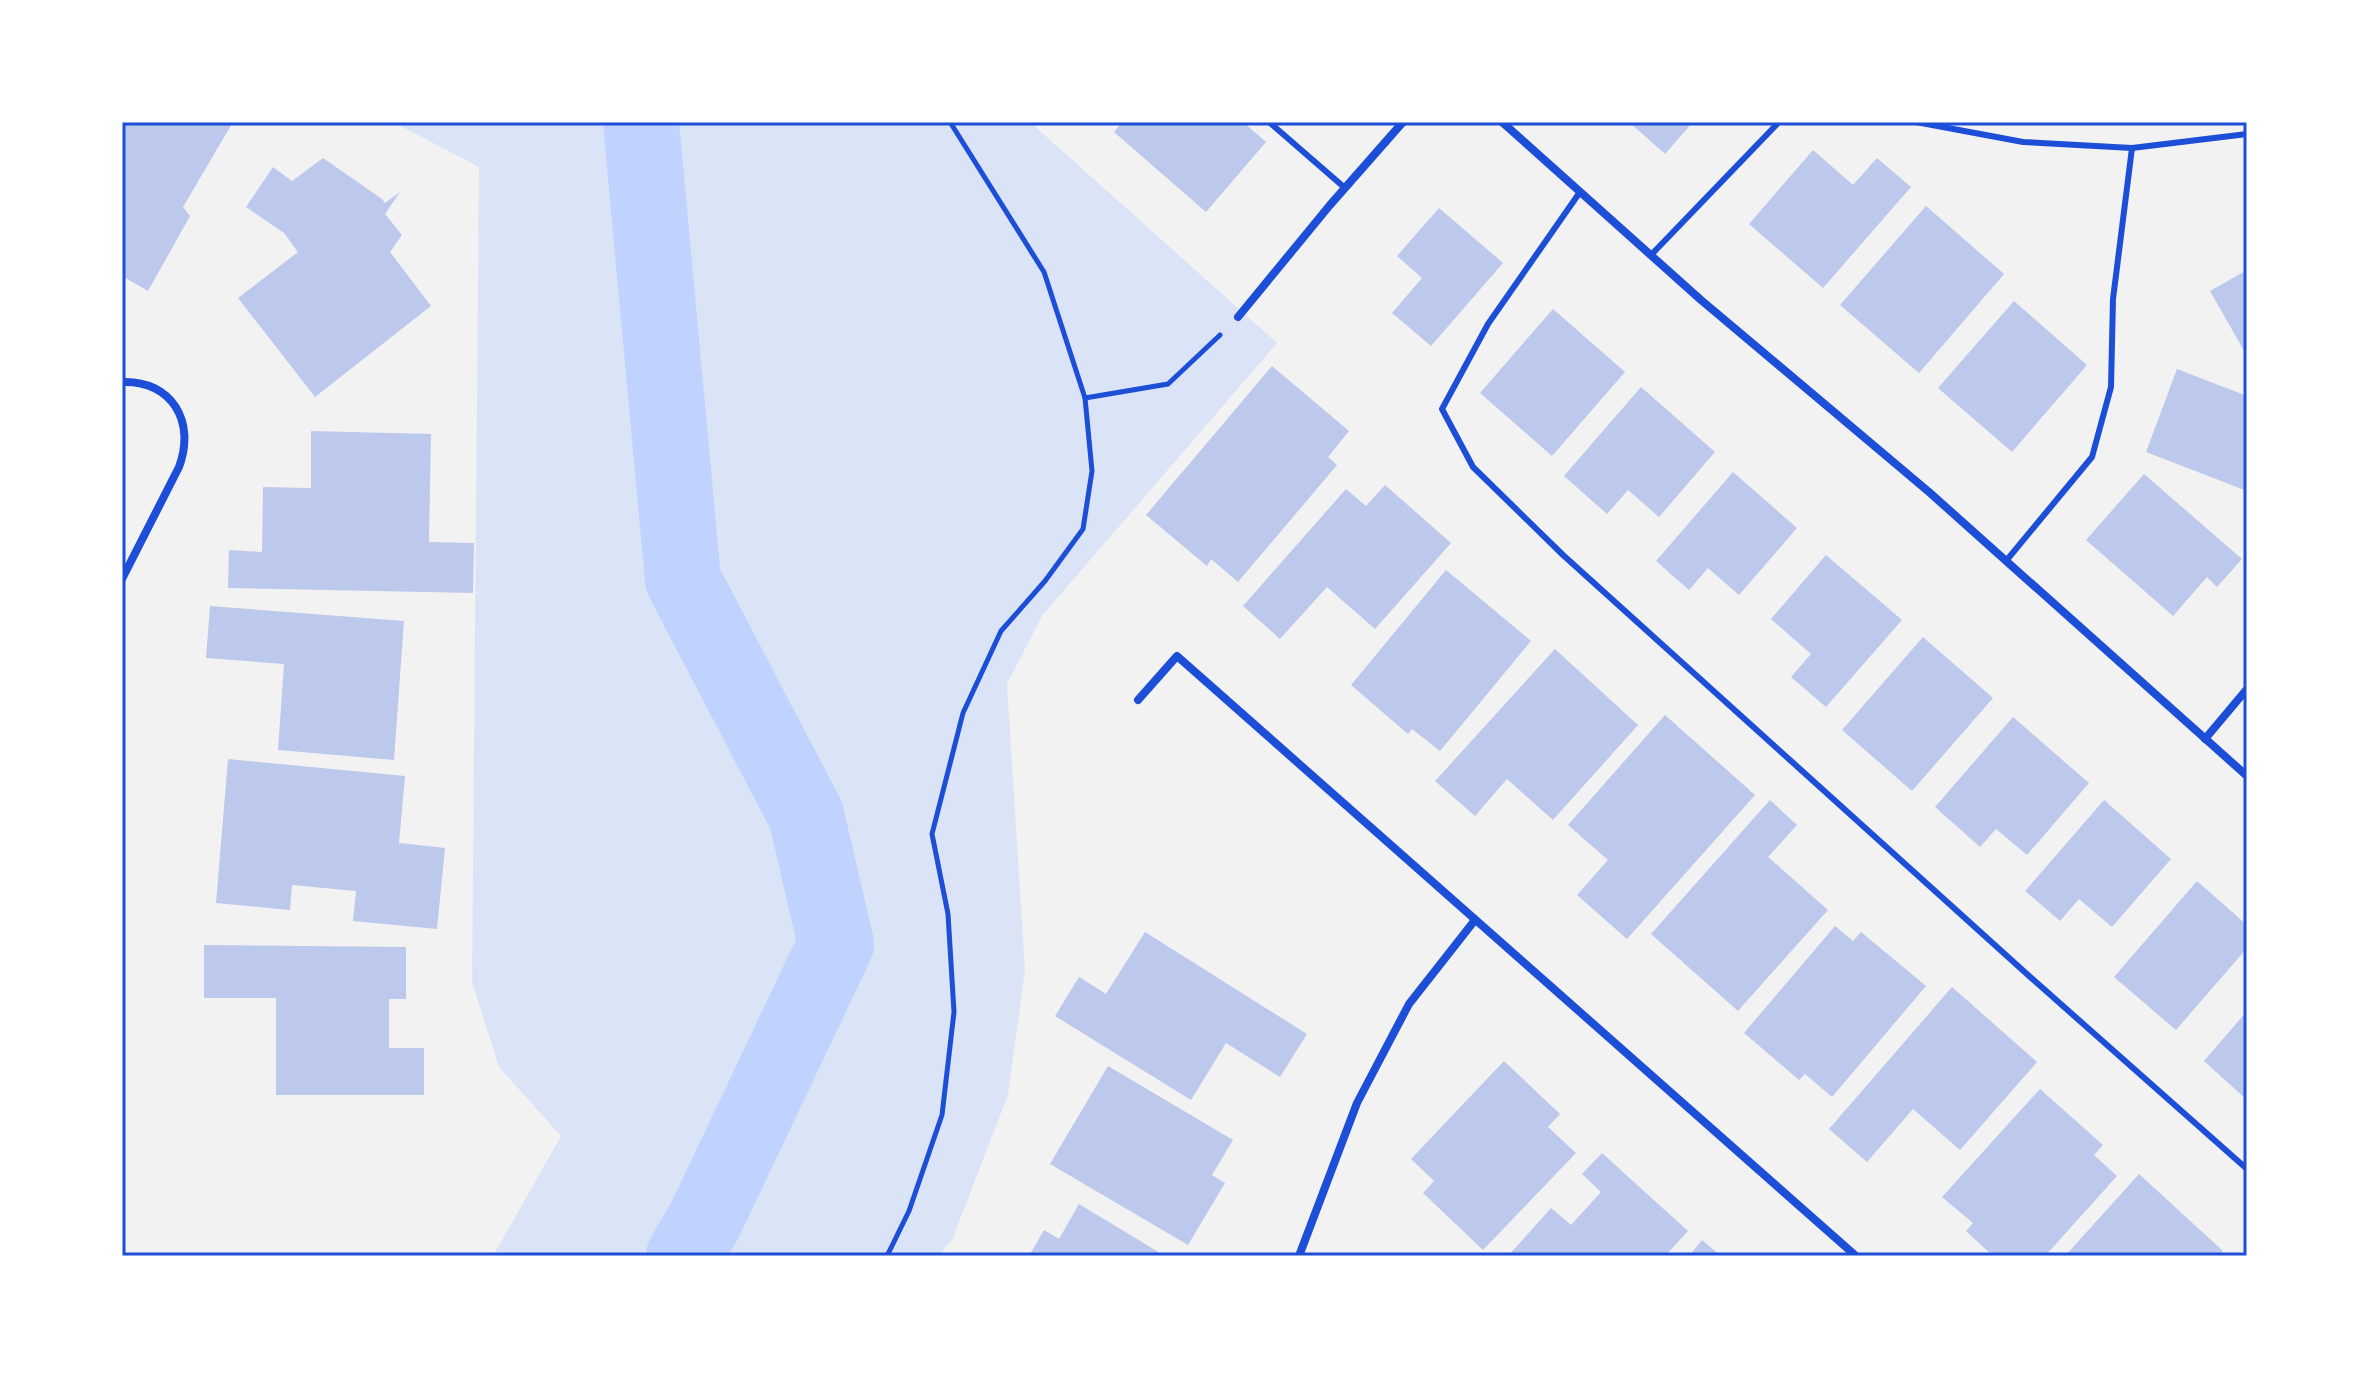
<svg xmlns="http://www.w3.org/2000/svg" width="2369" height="1378" viewBox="0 0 2369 1378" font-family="'Fira Sans',sans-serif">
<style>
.green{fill:#dbe4f7}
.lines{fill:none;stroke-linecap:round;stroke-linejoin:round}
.river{stroke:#bfd3fe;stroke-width:76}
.building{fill:#bdc9ec}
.path{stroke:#1d4ed8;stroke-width:5}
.service{stroke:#1d4ed8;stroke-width:6}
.minor{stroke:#1d4ed8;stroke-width:8}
.neatline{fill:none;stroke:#1d4ed8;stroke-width:3}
</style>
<rect width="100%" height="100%" fill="#f2f2f2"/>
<path class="green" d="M393 122H1030L1277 343 1042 616 1007 684 1025 970 1008 1095 952 1240 938 1256H493L561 1136 499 1067 472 982 479 167Z"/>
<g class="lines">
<path class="river" d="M641 122 683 580 806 815 836 944 705 1220 684 1256"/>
</g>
<g class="building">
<path d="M122 122H233L183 207 190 216 148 291 122 276Z"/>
<path d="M1122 122H1243L1266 142 1206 212 1114 132Z"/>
<path d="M1629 122H1693L1665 154Z"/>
<path d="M1813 150 1853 185 1877 158 1911 187 1823 288 1749 224Z"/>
<path d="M323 158 382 199 385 203 400 192 385 214 402 235 390 252 431 306 315 397 238 298 298 252 284 233 246 207 273 167 292 181Z"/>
<path d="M1926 206 2004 274 1919 373 1840 305Z"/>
<path d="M1439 208 1503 263 1431 346 1392 313 1422 278 1397 256Z"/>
<path d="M2247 270V356L2210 291Z"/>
<path d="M2014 301 2087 365 2012 452 1938 388Z"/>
<path d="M1553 309 1625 372 1552 456 1480 393Z"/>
<path d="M1272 366 1349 431 1328 457 1337 465 1238 582 1211 559 1207 566 1146 515Z"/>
<path d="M2177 369 2247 396V491L2146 452Z"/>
<path d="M1641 387 1715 452 1659 517 1628 490 1607 514 1564 476Z"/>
<path d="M311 431 431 434 429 542 474 543 473 593 228 588 229 550 262 552 263 487 311 488Z"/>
<path d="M1733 472 1797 528 1739 595 1708 568 1689 590 1656 561Z"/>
<path d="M2144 474 2242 559 2217 587 2207 577 2173 616 2086 540Z"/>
<path d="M1385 485 1451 543 1375 629 1327 587 1280 639 1243 606 1346 489 1366 506Z"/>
<path d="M1826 555 1902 620 1826 707 1791 677 1811 654 1771 619Z"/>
<path d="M1446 570 1531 641 1440 751 1412 729 1408 734 1351 685Z"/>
<path d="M210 606 404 621 394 760 278 750 284 664 206 658Z"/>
<path d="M1923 637 1993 698 1912 791 1842 730Z"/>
<path d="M1555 649 1638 725 1553 820 1507 779 1475 816 1435 781Z"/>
<path d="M1665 715 1755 795 1627 939 1577 895 1608 860 1568 825Z"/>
<path d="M2013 717 2089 783 2027 855 1996 829 1980 847 1935 807Z"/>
<path d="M228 759 405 776 399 843 445 848 437 929 353 921 356 891 292 885 290 910 216 903Z"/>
<path d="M1770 800 1797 825 1768 857 1828 910 1738 1011 1651 934Z"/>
<path d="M2104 800 2171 859 2112 927 2079 899 2060 921 2025 891Z"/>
<path d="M2197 881 2247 925V948L2176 1030 2114 977Z"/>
<path d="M1835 926 1853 941 1861 932 1926 986 1832 1097 1805 1074 1799 1080 1744 1033Z"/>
<path d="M1145 932 1307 1034 1280 1077 1226 1043 1191 1100 1055 1016 1079 977 1106 994Z"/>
<path d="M204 945 406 947V999H389V1048H424V1095H276V998H204Z"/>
<path d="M1952 987 2037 1062 1960 1150 1913 1109 1867 1162 1829 1129Z"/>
<path d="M2247 1011V1100L2204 1061Z"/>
<path d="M1504 1061 1560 1114 1548 1127 1576 1153 1483 1250 1423 1193 1434 1181 1411 1159Z"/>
<path d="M1108 1066 1233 1140 1212 1175 1225 1183 1188 1245 1050 1164Z"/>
<path d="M2040 1089 2103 1145 2094 1155 2117 1176 2045 1256H1993L1966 1231 1973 1223 1942 1197Z"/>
<path d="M1602 1153 1688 1231 1665 1256H1508L1551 1208 1571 1225 1601 1192 1582 1174Z"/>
<path d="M2139 1174 2223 1251 2218 1256H2065Z"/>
<path d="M1079 1204 1165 1256H1029L1044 1230 1059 1239Z"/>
<path d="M1702 1240 1721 1256H1689Z"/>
</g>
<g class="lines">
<g class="path">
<path d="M950 122 1044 272 1085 398 1168 384 1220 335"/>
<path d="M887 1256 909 1211 942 1115 954 1012 948 914 932 834 963 713 1001 631 1045 581 1083 529 1092 471 1085 398"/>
</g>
<g class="service">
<path d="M1269 122 1345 188"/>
<path d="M1916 122 2023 142 2132 148 2247 134"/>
<path d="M1580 192 1488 324 1442 409 1473 467 1563 555 2028 975 2247 1169"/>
<path d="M1651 255 1779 122"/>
<path d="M2006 561 2092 457 2111 387 2113 299 2132 148"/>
</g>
<g class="minor">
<path d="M1502 122 1701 300 1929 492 2247 776"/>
<path d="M1238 317 1330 205 1403 122"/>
<path d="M122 382C172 380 196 422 179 467L122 579"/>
<path d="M1138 700 1177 656 1856 1256"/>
<path d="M2205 739 2247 689"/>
<path d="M1299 1256 1357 1103 1409 1004 1475 920"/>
</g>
</g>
<rect width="2369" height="1378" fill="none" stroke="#ffffff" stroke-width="248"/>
<rect x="124" y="124" width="2121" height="1130" class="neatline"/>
</svg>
